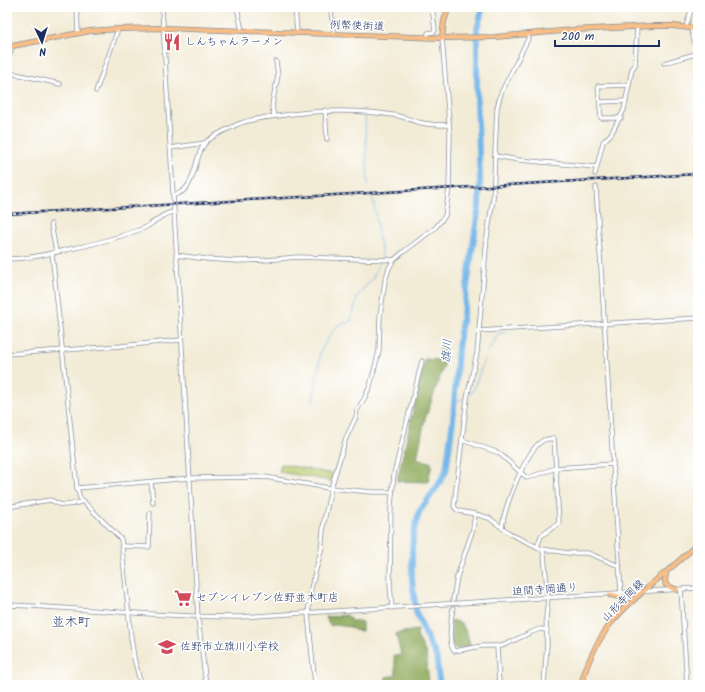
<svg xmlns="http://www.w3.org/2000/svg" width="705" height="692" viewBox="0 0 705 692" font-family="Kalam,'Klee One',sans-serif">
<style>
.green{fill:#b7c86b;stroke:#697c64}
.forest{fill:#91ac5f;stroke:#566e5e}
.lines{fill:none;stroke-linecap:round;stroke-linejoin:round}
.stream{stroke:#75b7ea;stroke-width:1}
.river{stroke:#75b7ea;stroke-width:6}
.minor-casing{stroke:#868d9a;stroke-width:5}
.major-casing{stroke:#868d9a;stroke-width:6}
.minor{stroke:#fff;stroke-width:3.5}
.major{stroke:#f7be87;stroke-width:4.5}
.rail-casing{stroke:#1b2f5e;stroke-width:2.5}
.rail{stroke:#fff;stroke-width:1;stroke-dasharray:3;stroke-linecap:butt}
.labels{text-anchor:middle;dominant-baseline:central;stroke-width:3;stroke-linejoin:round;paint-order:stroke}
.street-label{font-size:11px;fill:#1b2f5e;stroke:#fff}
.poi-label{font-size:11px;fill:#1b2f5e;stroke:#fff;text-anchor:start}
.water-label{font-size:12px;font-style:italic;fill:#3a5f8f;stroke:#fff}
.quarter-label{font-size:13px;fill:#1b2f5e;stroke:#fff}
</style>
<rect width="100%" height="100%" fill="#fff"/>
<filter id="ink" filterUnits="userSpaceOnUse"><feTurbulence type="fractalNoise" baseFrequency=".025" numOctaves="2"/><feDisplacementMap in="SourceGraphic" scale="8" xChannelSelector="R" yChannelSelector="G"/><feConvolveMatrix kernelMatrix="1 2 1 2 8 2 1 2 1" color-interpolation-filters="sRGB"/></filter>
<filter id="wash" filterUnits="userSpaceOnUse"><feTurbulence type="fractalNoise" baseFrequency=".012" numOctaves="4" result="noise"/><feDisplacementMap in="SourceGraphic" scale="16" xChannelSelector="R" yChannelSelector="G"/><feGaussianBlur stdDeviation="0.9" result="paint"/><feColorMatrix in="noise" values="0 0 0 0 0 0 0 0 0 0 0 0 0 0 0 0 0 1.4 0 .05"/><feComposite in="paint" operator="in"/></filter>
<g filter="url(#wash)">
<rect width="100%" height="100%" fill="#f2ebd5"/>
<path class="green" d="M281 464 334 474 331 481 279 472Z"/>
<g class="forest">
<path d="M440 348 444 349 446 360 425 419 417 458 432 463 428 482 397 481 425 359 438 360Z"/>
<path d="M347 615 351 621 362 622V631L354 630 351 627 335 625 330 626 326 617Z"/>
<path d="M453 620 461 623 467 633 470 646 456 649 452 645 451 622Z"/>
<path d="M418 630 417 636 426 653 429 685H384L386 677 396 675 394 656 401 655 396 634 397 633Z"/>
</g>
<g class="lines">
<g class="stream">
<path d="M365 116 368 185"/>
<path d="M373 198 376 216"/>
<path d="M376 218 378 233"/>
<path d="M378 236 379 240"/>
<path d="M380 242 382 258"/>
<path d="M487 353 499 333 512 332"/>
<path d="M470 395 472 393 485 358"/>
<path d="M313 402 317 375 319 367 320 352 329 337 337 326 342 324 351 321 358 295 372 279 381 261"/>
<path d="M454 402 462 399"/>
</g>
<path class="river" d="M441 685C435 673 441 657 431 647L416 612 412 579V550L413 535 419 512 439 484 446 471 453 420 458 348 479 204 480 180 477 98V29L483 7"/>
</g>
</g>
<g filter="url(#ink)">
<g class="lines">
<g class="minor-casing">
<g id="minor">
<path d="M77 7 78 33"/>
<path d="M162 7 198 618 206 685"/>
<path d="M237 7 242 31"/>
<path d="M295 7 297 33"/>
<path d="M330 7 335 35"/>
<path d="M686 27 692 7"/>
<path d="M529 34 528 39 501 93 497 108 493 199 487 237 477 353 467 398 454 506 456 509 459 511 475 514 489 518 512 535 542 549 568 553H588L619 566"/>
<path d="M427 38 428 33 434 32 435 30 432 7"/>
<path d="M7 61 11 51V46"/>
<path d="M664 63 695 54 696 49 691 28"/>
<path d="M7 72 60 84"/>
<path d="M96 91 118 29"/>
<path d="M600 102 626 101"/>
<path d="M325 110 327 139"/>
<path d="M274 116 272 107 273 99 278 76 276 61"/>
<path d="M621 118H601L598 86 629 85"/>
<path d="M7 119 9 144H7"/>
<path d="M170 148 205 143"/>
<path d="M495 156 519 160 596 167"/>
<path d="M595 174 603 142 611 134 624 110 632 69 635 65 637 27"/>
<path d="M596 187 621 594"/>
<path d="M173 195C197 192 193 157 205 143 210 137 228 129 236 125 249 119 263 118 278 116 317 110 353 109 393 115 403 116 412 121 422 123 431 125 440 125 449 125"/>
<path d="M51 224 56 252"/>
<path d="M52 253 77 488 80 498 121 539 131 637 134 658 141 685"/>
<path d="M176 255 207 259 237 261 266 260 297 257 394 260"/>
<path d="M7 259C27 259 46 255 65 250 91 245 117 238 142 229 153 225 161 213 174 212"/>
<path d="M479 331 698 318"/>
<path d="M7 354 121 346 181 340"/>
<path d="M462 440 499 453 527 478 556 468 613 464"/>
<path d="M151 482 153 503"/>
<path d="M77 488 190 478 265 477 329 488 372 492H392"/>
<path d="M7 507 50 500C55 501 55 503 59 504 66 507 77 503 84 501"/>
<path d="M502 528C504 508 525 452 542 441 545 439 550 439 554 438L559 523 541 536 537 547"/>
<path d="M122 546 149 547 150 513"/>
<path d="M542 549 544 555 548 598 546 618 547 644 544 685"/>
<path d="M681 590 687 685"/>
<path d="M453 600 457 577 473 529 475 514"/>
<path d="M7 605C85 608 163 618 241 617L698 588"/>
<path d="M392 608 390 584 391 506 394 474 422 361"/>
<path d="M453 608C451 619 447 642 454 651L482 646H502L532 632 540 629 547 630"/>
<path d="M497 647 499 685"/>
<path d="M315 685 308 614 311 588 321 551 324 521 331 488 346 438 356 417 357 410 364 399 370 386 379 351 380 316 385 281 389 268 394 260 402 253 435 228 445 216 449 188 450 134 442 38"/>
</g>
</g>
<g class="major-casing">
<g id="major">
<path d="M442 38 444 21 449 7"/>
<path d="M7 47 90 31 118 29 163 28 442 38 495 37 574 30 652 26H673L698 29"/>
<path d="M666 572 665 581 666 585 677 590"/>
<path d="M610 595C618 596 623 597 625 606L623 609"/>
<path d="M581 685C587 662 597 641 612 622 637 592 671 571 698 543"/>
</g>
</g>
<use href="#minor" class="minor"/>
<use href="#major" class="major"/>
<g class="rail-casing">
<path id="rail" d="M7 214 698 174"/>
</g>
<use href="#rail" class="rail"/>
</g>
</g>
<defs>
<g id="restaurant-bare" transform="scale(1.38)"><path d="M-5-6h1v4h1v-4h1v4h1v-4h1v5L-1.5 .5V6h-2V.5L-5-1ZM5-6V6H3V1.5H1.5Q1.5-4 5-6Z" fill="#d1495b" stroke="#fff" stroke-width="2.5" paint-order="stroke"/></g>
<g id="supermarket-bare" transform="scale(1.38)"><path d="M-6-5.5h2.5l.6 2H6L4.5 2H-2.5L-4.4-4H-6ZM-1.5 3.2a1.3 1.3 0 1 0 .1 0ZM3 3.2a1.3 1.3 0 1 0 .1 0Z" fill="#d1495b" stroke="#fff" stroke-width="2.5" paint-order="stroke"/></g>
<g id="school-bare" transform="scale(1.38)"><path d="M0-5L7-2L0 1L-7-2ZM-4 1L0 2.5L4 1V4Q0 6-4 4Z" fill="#d1495b" stroke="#fff" stroke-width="2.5" paint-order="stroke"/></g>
</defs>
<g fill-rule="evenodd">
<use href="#restaurant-bare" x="172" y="42"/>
<use href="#supermarket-bare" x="183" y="598"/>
<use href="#school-bare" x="167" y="647"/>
</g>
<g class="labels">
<g class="street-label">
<text transform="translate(357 26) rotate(2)">例幣使街道</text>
<text transform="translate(545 590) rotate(-4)">迫間寺岡通り</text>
<text transform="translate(623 601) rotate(-45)">山形寺岡線</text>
</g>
<g class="poi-label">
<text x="185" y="42">しんちゃんラーメン</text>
<text x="196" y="598">セブンイレブン佐野並木町店</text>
<text x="180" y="647">佐野市立旗川小学校</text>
</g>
<g class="water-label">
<text transform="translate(447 351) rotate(-85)">旗川</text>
</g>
<g class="quarter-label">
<text x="71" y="622">並木町</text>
</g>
</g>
<rect width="705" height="692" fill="none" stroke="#fff" stroke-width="24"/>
<g transform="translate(42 42) rotate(176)" stroke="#ffffff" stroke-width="3" paint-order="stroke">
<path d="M0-3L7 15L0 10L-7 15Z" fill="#1b2f5e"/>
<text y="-6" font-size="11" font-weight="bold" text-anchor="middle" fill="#1b2f5e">N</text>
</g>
<path d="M555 40v6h104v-6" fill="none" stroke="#1b2f5e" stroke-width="2"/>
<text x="561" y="40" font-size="12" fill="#1b2f5e" stroke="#ffffff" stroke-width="3" paint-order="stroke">200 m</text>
</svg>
